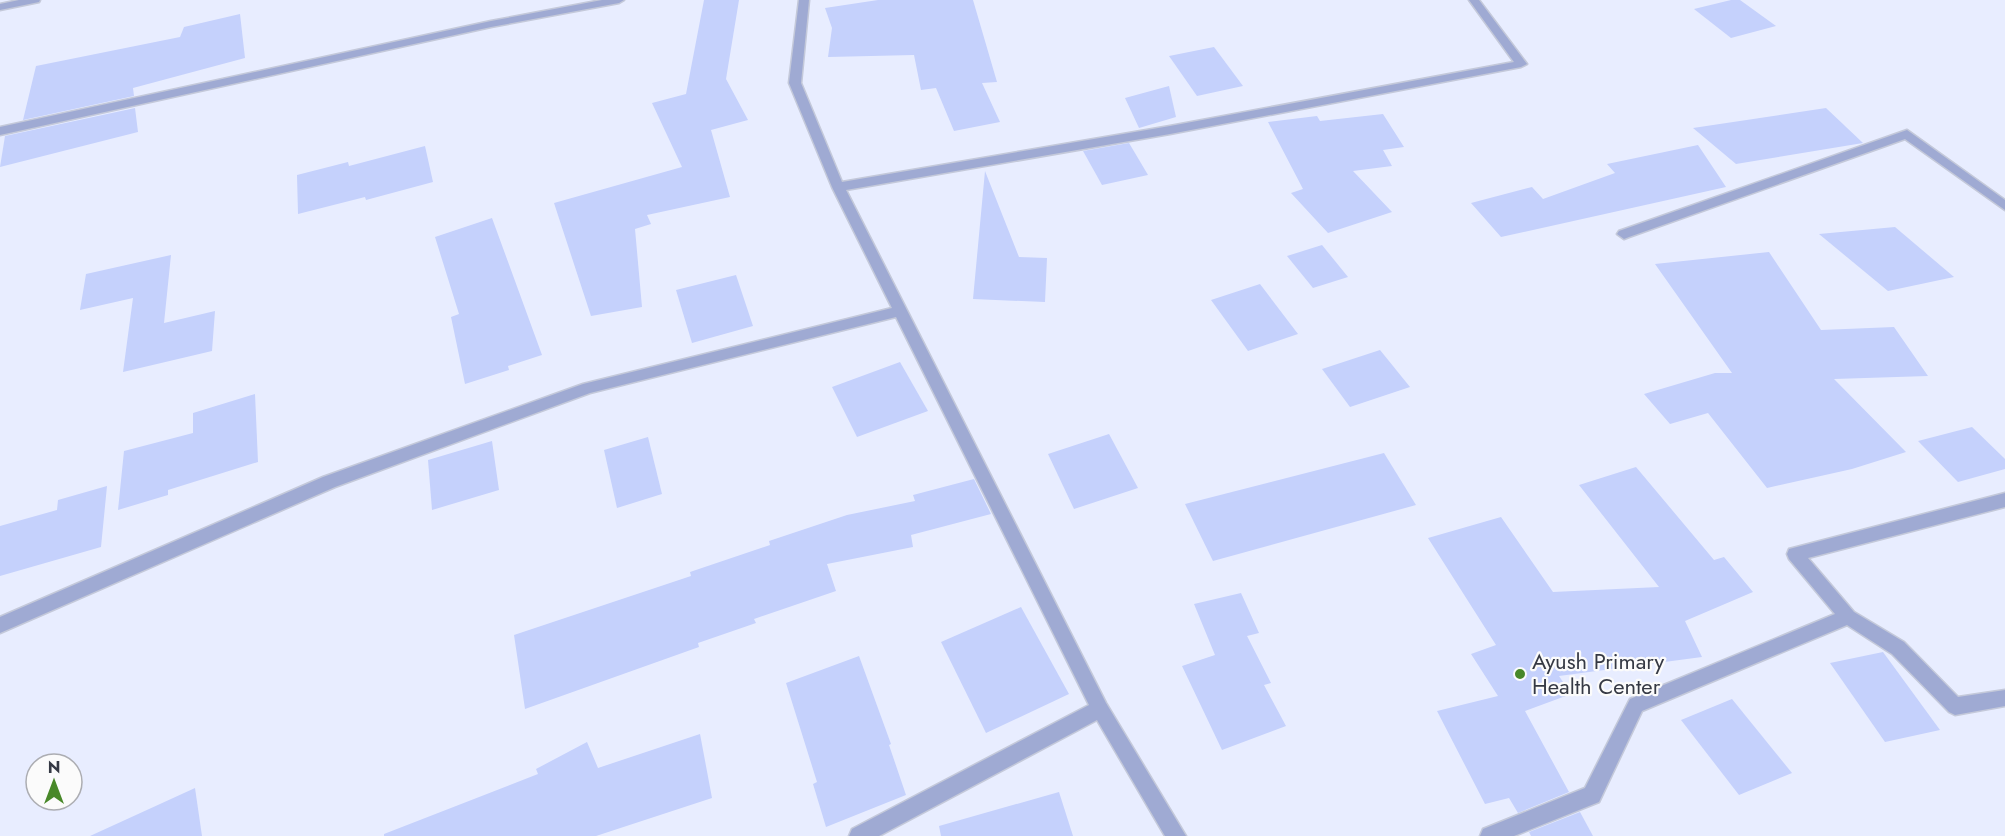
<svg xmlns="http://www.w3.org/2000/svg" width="2005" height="836" viewBox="0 0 2005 836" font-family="Jost,sans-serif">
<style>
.building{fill:#c5d1fc}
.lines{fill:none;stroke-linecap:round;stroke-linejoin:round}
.street-casing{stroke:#c4c9da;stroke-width:3}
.street{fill:#9faad3;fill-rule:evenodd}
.poi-dot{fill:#488829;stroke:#fbfbfb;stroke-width:2}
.labels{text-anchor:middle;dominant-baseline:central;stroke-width:4.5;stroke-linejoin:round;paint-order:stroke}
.poi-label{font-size:22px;fill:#353944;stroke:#fbfbfb;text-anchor:start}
</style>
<rect width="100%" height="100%" fill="#e8edff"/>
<g class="building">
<path d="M704 0H739L726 79 748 120 711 130 730 197 647 215 651 224 635 229 642 307 591 316 554 203 682 167 652 103 686 94Z"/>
<path d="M878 0H973L997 82 982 83 1000 122 954 131 936 88 921 90 914 55 828 57 832 28 825 8Z"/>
<path d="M1731 0H1740L1776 26 1731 38 1694 9Z"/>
<path d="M240 14 245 58 133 88 134 96 23 120 36 66 180 37 184 27Z"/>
<path d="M1214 47 1243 86 1197 96 1169 56Z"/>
<path d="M1169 86 1176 117 1139 128 1125 98Z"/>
<path d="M135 108 138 132 0 167 5 136Z"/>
<path d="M1826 108 1863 143 1736 164 1693 128Z"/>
<path d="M1383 114 1404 147 1383 150 1392 166 1353 171 1392 212 1328 233 1291 193 1303 189 1268 122 1317 116 1320 121Z"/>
<path d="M1129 143 1148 175 1102 185 1083 151Z"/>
<path d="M1698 145 1726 187 1501 237 1471 203 1532 187 1543 199 1615 173 1607 164Z"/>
<path d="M425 146 433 182 366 200 365 197 298 214 297 175 348 162 349 166Z"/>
<path d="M985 171 1019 257 1047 258 1045 302 973 299Z"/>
<path d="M492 218 542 355 508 366 509 370 465 384 451 317 459 314 435 237Z"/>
<path d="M1895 227 1954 277 1888 291 1819 234Z"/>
<path d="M1322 245 1348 277 1313 288 1287 256Z"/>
<path d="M1769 252 1821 330 1894 327 1928 376 1834 379 1906 452 1852 469 1767 488 1708 413 1670 424 1644 394 1715 373H1732L1655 264Z"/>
<path d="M171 255 164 323 215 311 212 351 123 372 133 298 80 310 86 274Z"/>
<path d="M736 275 753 326 692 343 676 290Z"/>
<path d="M1260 284 1298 334 1248 351 1211 300Z"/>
<path d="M1380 350 1410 387 1350 407 1322 369Z"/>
<path d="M900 362 928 411 857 437 832 387Z"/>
<path d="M255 394 258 462 168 490V495L118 510 124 451 193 433V413Z"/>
<path d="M1972 427 2005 459V469L1958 482 1918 441Z"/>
<path d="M1109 434 1138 488 1074 509 1048 454Z"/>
<path d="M648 437 662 494 617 508 604 450Z"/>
<path d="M492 441 499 490 432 510 428 460Z"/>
<path d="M1384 453 1416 505 1213 561 1185 504Z"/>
<path d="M1636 467 1714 560 1724 557 1753 592 1685 621 1702 657 1559 676 1571 694 1525 711 1569 792 1518 813 1509 798 1485 804 1437 711 1498 696 1471 654 1496 645 1428 538 1501 517 1553 592 1659 587 1579 485Z"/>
<path d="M974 479 991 514 911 535 913 547 827 564 836 591 754 619 756 623 698 643 699 647 525 709 514 635 691 576 690 572 770 545 769 541 847 515 915 501 913 495Z"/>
<path d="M107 486 101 547 0 576V526L57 510 58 500Z"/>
<path d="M1241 593 1259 633 1247 636 1271 683 1264 685 1286 726 1222 750 1182 666 1215 655 1194 604Z"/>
<path d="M1021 607 1069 694 986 733 941 642Z"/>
<path d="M1883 652 1940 730 1885 742 1830 663Z"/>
<path d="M859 656 891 744 889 745 906 795 826 827 813 784 817 782 786 683Z"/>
<path d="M1732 699 1792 773 1739 795 1681 720Z"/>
<path d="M700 734 712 798 596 836H384V834L538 774 536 769 587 742 598 768Z"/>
<path d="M195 788 202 836H90Z"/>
<path d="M1059 792 1073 836H941L939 826Z"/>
<path d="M1580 812 1593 836H1531L1529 832Z"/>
</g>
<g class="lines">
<g class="street-casing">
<g id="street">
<path d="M19 0H40L39 2 0 10V4Z"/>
<path d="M602 0H624L619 3 491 27 0 135V127L491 21Z"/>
<path d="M799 0H809L801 83 842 182 1170 126 1514 62 1469 0H1479L1527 64 1521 67 1170 134 846 190 1106 703 1186 836H1165L1097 720 879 836H849L852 829 1089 705 896 317 590 393 335 487 0 633V617L323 477 583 384 892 308 832 187 789 83Z"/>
<path d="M1907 130 2005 200V210L1905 139 1629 237 1624 239 1617 234 1619 231Z"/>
<path d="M2005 493V507L1808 558 1854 612 1904 642 1958 697 2005 690V706L1955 715 1949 712 1892 654 1847 625 1642 711 1599 802 1514 836H1480L1483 829 1585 788 1630 699 1835 614 1789 559 1787 554 1789 549Z"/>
</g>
</g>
<use href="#street" class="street"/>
</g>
<circle class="poi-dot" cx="1520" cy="674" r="6"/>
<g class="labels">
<g class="poi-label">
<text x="1532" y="661">Ayush Primary<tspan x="1532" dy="25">Health Center</tspan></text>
</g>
</g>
<g transform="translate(54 782)"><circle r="28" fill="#fbfbfb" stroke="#acadb2" stroke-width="1.5"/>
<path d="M0-4.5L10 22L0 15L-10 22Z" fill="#488829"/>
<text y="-9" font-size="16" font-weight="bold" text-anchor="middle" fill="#353944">N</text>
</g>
</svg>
